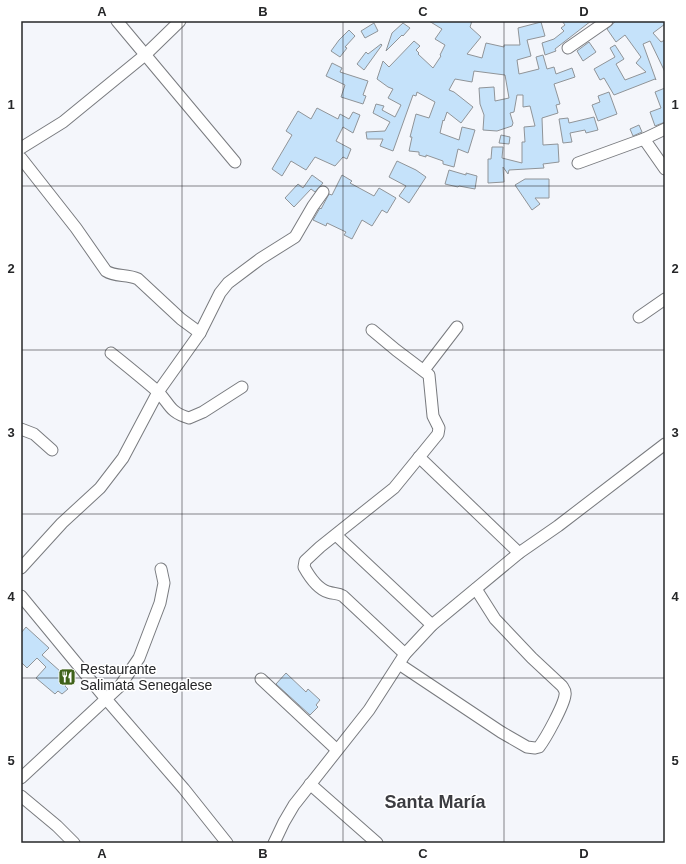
<svg xmlns="http://www.w3.org/2000/svg" width="686" height="864" viewBox="0 0 686 864" font-family="Helvetica,sans-serif">
<style>
.building{fill:#c5e2fa;stroke:#909498}
.lines{fill:none;stroke-linecap:round;stroke-linejoin:round}
.minor-casing{stroke:#797b7f;stroke-width:13}
.minor{stroke:#fff;stroke-width:11}
.grid{fill:none;stroke:#262729;stroke-width:1;stroke-opacity:0.55}
.labels{text-anchor:middle;dominant-baseline:central;stroke-width:3;stroke-linejoin:round;paint-order:stroke}
.poi-label{font-size:14px;fill:#262729;stroke:#fff;text-anchor:start}
.district-label{font-size:18px;font-weight:bold;fill:#3c3d41;stroke:#fff}
.neatline{fill:none;stroke:#262729;stroke-width:1.5}
.grid-label{font-size:13px;text-anchor:middle;font-weight:bold;fill:#262729}
</style>
<rect width="100%" height="100%" fill="#f4f6fb"/>
<g class="building">
<path d="M429 21H472L470 27 481 37 467 54 482 58 486 43 504 47V45H520L518 28 541 22 545 36 527 40 531 56 517 60 519 74 539 69 536 57 543 55 547 69 554 67 556 74 572 68 575 77 554 84 560 104 556 105 558 113 542 118 543 145 558 144 559 162 543 164 544 168 509 170 508 174 503 167 504 182 488 183V159H491L492 147H503L502 158 522 163V142H525L524 127 535 126 530 106 523 107V95H517L514 112 510 113 513 123 512 126 497 131 483 130 484 115 480 104 479 88 494 87 495 101 509 98 505 75 474 71 472 82 455 79 449 90 454 92 473 107 461 123 447 112 444 121 443 120 440 133 459 140 462 127 475 130 468 153 458 149 454 167 443 164V161L426 155V157L419 155V152L409 151 412 137H410L416 114 429 118 435 102 417 92 416 96 413 95 393 151 380 146 383 139H367L366 132 385 131 390 122 373 113 376 104 384 106 382 110 395 117 401 105 388 98 393 89 388 87 377 79 383 61 389 67 414 41 420 46 416 50 419 53 418 54 433 68 441 56 440 55 445 45 435 39 442 29Z"/>
<path d="M562 21H591L555 49 556 51 545 55 542 43 554 39 564 31 561 28 565 25Z"/>
<path d="M616 21H665V24L653 33 661 42 665 40V72L650 41 643 44 656 80 655 79 614 95 604 78 600 80 594 69 615 57 610 48 615 45 624 59 616 64 625 80 646 72 636 63 641 57 625 35 616 42 607 29Z"/>
<path d="M374 23 378 31 365 38 361 31Z"/>
<path d="M403 23 410 28 403 36 402 35 386 51 392 33Z"/>
<path d="M349 30 355 36 345 47 347 48 340 57 331 51 339 40Z"/>
<path d="M589 42 596 52 583 61 577 51Z"/>
<path d="M381 44 382 45 364 70 357 64 366 52 368 54Z"/>
<path d="M332 63 342 68 340 72 368 81 363 95 366 96 363 104 341 97 345 85 326 76Z"/>
<path d="M665 88V122L655 126 650 112 661 108 655 92Z"/>
<path d="M609 92 617 114 598 121 592 105 600 102 598 96Z"/>
<path d="M317 108 338 119 340 114 349 119 353 112 360 115 353 133 343 127 336 141 351 149 347 159 343 157 335 166 315 157 306 170 291 161 282 176 272 169 292 135 286 131 298 111 311 119Z"/>
<path d="M594 117 598 130 586 133 585 130 570 133 572 142 563 143 559 119 568 118 569 123Z"/>
<path d="M639 125 642 132 633 136 630 129Z"/>
<path d="M501 135 510 137 509 144 499 143Z"/>
<path d="M397 161 416 170 426 177 409 203 399 196 406 186 389 177Z"/>
<path d="M449 170 466 175V173L477 176 475 189 459 186 458 187 445 184Z"/>
<path d="M312 175 323 183 315 192 311 189 294 207 285 198 298 184 303 188Z"/>
<path d="M342 175 352 181 350 183 374 196 379 188 396 198 387 213 382 210 372 226 362 220 352 239 344 235 346 232 327 223 326 226 313 220 320 208 321 209 329 194 332 195Z"/>
<path d="M525 179H549V198H535L540 204 532 210 515 185Z"/>
<path d="M26 627 49 648 42 655 70 680 65 686 68 689 62 694 58 691 55 694 36 678 46 667 37 658 27 668 21 662V633Z"/>
<path d="M286 673 306 692 308 689 320 700 316 705 318 707 310 715 276 684Z"/>
</g>
<g class="lines">
<g class="minor-casing">
<g id="minor">
<path d="M117 21 235 162"/>
<path d="M568 48 607 21"/>
<path d="M644 139 665 169"/>
<path d="M21 148 63 122 145 55 180 21"/>
<path d="M21 158 76 228 106 271C115 277 127 274 138 279L181 319 200 333"/>
<path d="M578 163 644 139 665 129"/>
<path d="M639 317 665 299"/>
<path d="M372 330 396 350 429 375 433 416 439 428 438 434 394 488 320 547 305 561 304 567C309 576 318 589 328 592 334 594 338 593 343 596L405 654"/>
<path d="M111 353C127 366 142 378 157 391 170 403 168 412 189 418L203 412 242 387"/>
<path d="M424 370 457 327"/>
<path d="M21 429 34 434 52 450"/>
<path d="M419 457 519 553"/>
<path d="M336 535 432 625"/>
<path d="M21 568 62 523 100 488 123 458 158 392 200 333 220 293 228 283 260 259 295 237 313 206 323 192"/>
<path d="M21 596 106 699 184 789 227 843"/>
<path d="M399 664 501 732 527 747 535 748 539 747C546 738 564 705 565 695 566 691 564 689 562 686L532 658 495 619 476 589"/>
<path d="M261 679 337 750"/>
<path d="M21 778 120 686 139 658 160 603 164 583 161 569"/>
<path d="M310 784 377 843"/>
<path d="M21 796 57 826 74 843"/>
<path d="M274 843 284 822 294 805 369 710 405 654 432 625 519 553 558 526 665 444"/>
</g>
</g>
<use href="#minor" class="minor"/>
</g>
<path class="grid" d="M182 21V843M343 21V843M504 21V843M21 186H665M21 350H665M21 514H665M21 678H665"/>
<defs>
<g id="restaurant-square" transform="scale(0.9)"><rect x="-9" y="-9" width="18" height="18" rx="4" fill="#3f621a" stroke="#fff"/><path d="M-5-6h1v4h1v-4h1v4h1v-4h1v5L-1.5 .5V6h-2V.5L-5-1ZM5-6V6H3V1.5H1.5Q1.5-4 5-6Z" fill="#fff"/></g>
</defs>
<g fill-rule="evenodd">
<use href="#restaurant-square" x="67" y="677"/>
</g>
<g class="labels">
<g class="poi-label">
<text x="80" y="669">Restaurante<tspan x="80" dy="16">Salimata Senegalese</tspan></text>
</g>
<g class="district-label">
<text x="435" y="802">Santa María</text>
</g>
</g>
<rect width="686" height="864" fill="none" stroke="#ffffff" stroke-width="44"/>
<rect x="22" y="22" width="642" height="820" class="neatline"/>
<g class="grid-label">
<text x="102" y="16">A</text>
<text x="263" y="16">B</text>
<text x="423" y="16">C</text>
<text x="584" y="16">D</text>
<text x="11" y="109">1</text>
<text x="675" y="109">1</text>
<text x="11" y="273">2</text>
<text x="675" y="273">2</text>
<text x="11" y="437">3</text>
<text x="675" y="437">3</text>
<text x="11" y="601">4</text>
<text x="675" y="601">4</text>
<text x="11" y="765">5</text>
<text x="675" y="765">5</text>
<text x="102" y="858">A</text>
<text x="263" y="858">B</text>
<text x="423" y="858">C</text>
<text x="584" y="858">D</text>
</g>
</svg>
